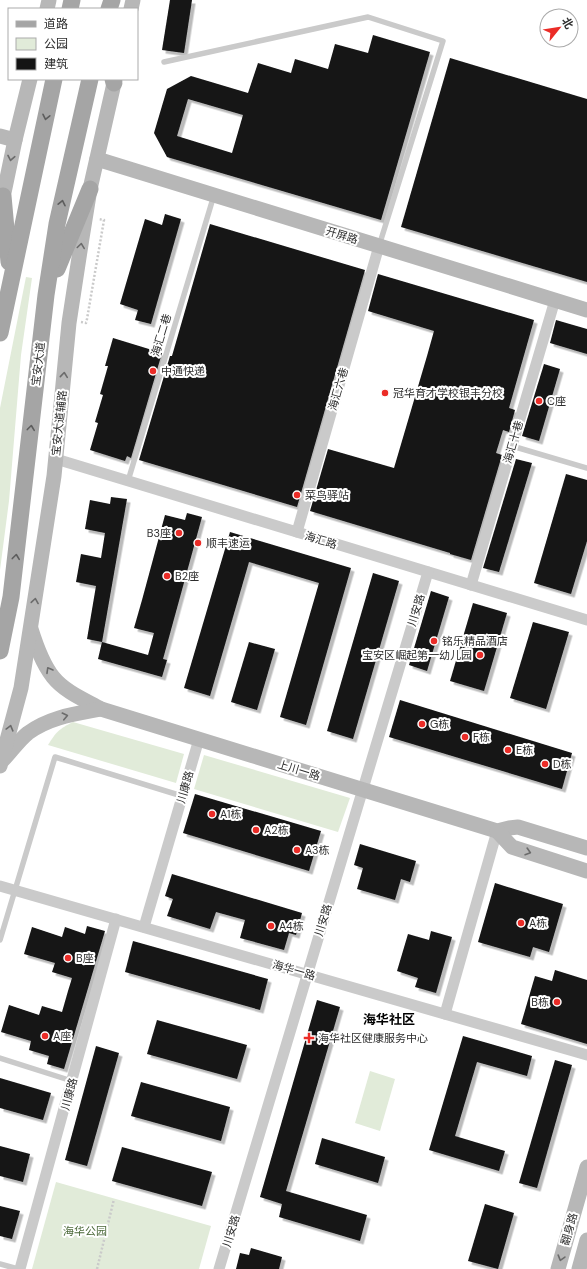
<svg xmlns="http://www.w3.org/2000/svg" width="587" height="1269" viewBox="0 0 587 1269" font-family="'DM Sans','Noto Sans SC',sans-serif">
<style>
.green{fill:#e1ebd9}
.building{fill:#141414;fill-rule:evenodd;filter:url(#shadow)}
.lines{fill:none;stroke-linecap:round;stroke-linejoin:round}
.path{stroke:#cacaca;stroke-width:2.5;stroke-dasharray:2 2;stroke-linecap:butt}
.lane{stroke:#cacaca;stroke-width:5.5}
.street{stroke:#cacaca;stroke-width:11}
.secondary{stroke:#b7b7b7;stroke-width:15}
.primary{stroke:#a5a5a5;stroke-width:17}
.oneway{stroke:#5d5d5d}
.oneway2{stroke:#6b6b6b}
.poi-dot{fill:#eb2c27;stroke:#fff;stroke-width:1.5}
.labels{text-anchor:middle;dominant-baseline:central;stroke-width:4;stroke-linejoin:round;paint-order:stroke}
.street-label{font-size:11px;fill:#2d2d2d;stroke:#fff}
.poi-label{font-size:11px;fill:#2d2d2d;stroke:#fff;text-anchor:start}
.park-label{font-size:11px;fill:#4b6939;stroke:#fff}
.quarter-label{font-size:13px;font-weight:bold;fill:#000;stroke:#fff}
</style>
<defs>
<filter id="shadow"><feDropShadow dx="3.5" dy="3.5" stdDeviation="0" flood-color="#0004"/></filter>
</defs>
<rect width="100%" height="100%" fill="#fff"/>
<g class="green">
<path d="M26 277 32 278 21 355 9 501 0 570V408Z"/>
<path d="M73 722 184 754 176 783 48 745C56 732 59 729 73 722Z"/>
<path d="M204 755 350 798 338 832 194 789Z"/>
<path d="M370 1071 395 1079 380 1131 355 1123Z"/>
<path d="M56 1182 211 1226 199 1269H32Z"/>
</g>
<g class="building">
<path d="M170 0H192L184 53 162 50Z"/>
<path d="M373 35 430 52 381 220 167 157 154 133 167 89 191 76 248 93 258 63 291 73 295 59 328 69 335 44 368 53ZM188 99 243 115 232 153 177 136Z"/>
<path d="M450 58 587 99V282L401 227Z"/>
<path d="M165 214 181 219 151 324 135 320 138 310 120 304 145 219 162 225Z"/>
<path d="M210 224 365 270 297 507 139 460 170 356H172Z"/>
<path d="M378 274 534 320 509 408 515 410 509 432 503 430 496 453 502 455 471 560 450 554V553L310 511 328 449 394 468 427 356 434 331 368 311Z"/>
<path d="M556 320 587 329V354L550 343Z"/>
<path d="M113 338 162 353 131 458 127 456 125 461 90 450 98 423 95 422 103 395 100 394 108 366H105Z"/>
<path d="M544 364 560 369 539 441 522 436Z"/>
<path d="M516 459 532 463 499 572 483 568Z"/>
<path d="M566 474 587 480V541L571 594 534 583Z"/>
<path d="M111 497 127 499 102 642 87 639 96 586 76 582 81 554 101 558 105 533 85 529 90 500 110 504Z"/>
<path d="M187 513 202 517 163 659 167 660 162 677 98 659 102 642 148 655 154 633 134 628 142 600 165 515 185 520Z"/>
<path d="M230 532 351 568 306 725 280 717 319 583 249 562 210 696 184 688Z"/>
<path d="M373 573 399 581 353 739 327 731Z"/>
<path d="M431 591 449 597 427 671 409 665Z"/>
<path d="M473 603 507 613 484 691 450 681Z"/>
<path d="M533 622 569 632 546 709 510 698Z"/>
<path d="M249 642 275 649 257 710 231 702Z"/>
<path d="M400 700 572 753 562 789 389 737Z"/>
<path d="M195 794 321 831 309 871 183 833Z"/>
<path d="M360 844 416 861 410 882 401 879 395 900 357 889 363 868 354 865Z"/>
<path d="M172 874 302 913 296 935 289 933 284 950 240 938 245 920 216 912 210 929 167 916 173 899 165 896Z"/>
<path d="M495 883 563 904 549 952 533 947 530 957 478 942Z"/>
<path d="M87 926 105 931 64 1069 47 1064 49 1056 29 1050 31 1041 1 1032 9 1005 39 1015 42 1006 62 1012 68 991 72 978 52 972 55 963 24 954 32 927 62 937 65 927 85 934Z"/>
<path d="M431 931 452 937 436 993 415 987 418 978 397 971 408 934 429 940Z"/>
<path d="M133 941 268 979 260 1010 125 972Z"/>
<path d="M555 970 587 980V1044L521 1024 535 976 552 981Z"/>
<path d="M317 1000 340 1007 286 1191 367 1215 360 1241 279 1217 282 1204 260 1197Z"/>
<path d="M157 1020 247 1045 237 1079 147 1054Z"/>
<path d="M463 1036 532 1056 527 1076 477 1062 455 1136 505 1151 499 1171 429 1150Z"/>
<path d="M96 1046 119 1053 87 1166 65 1160Z"/>
<path d="M555 1060 572 1065 537 1188 519 1183Z"/>
<path d="M0 1078 51 1093 43 1120 0 1108Z"/>
<path d="M141 1082 230 1107 221 1141 131 1116Z"/>
<path d="M322 1138 385 1157 378 1183 315 1164Z"/>
<path d="M0 1146 30 1154 23 1182 0 1176Z"/>
<path d="M122 1147 212 1172 202 1206 112 1181Z"/>
<path d="M485 1204 514 1213 498 1269 468 1261Z"/>
<path d="M0 1206 20 1211 12 1239 0 1236Z"/>
<path d="M251 1248 282 1257 279 1269H236L240 1253 249 1255Z"/>
</g>
<g class="lines">
<g class="path">
<path d="M81 322 86 323 87 319 104 220 98 219"/>
<path d="M97 1269 114 1199"/>
</g>
<g class="lane">
<path d="M164 62 368 17 443 41 379 246"/>
<path d="M512 446 587 468"/>
<path d="M128 481 214 195"/>
<path d="M0 940 55 757 182 796"/>
<path d="M0 1058 72 1081"/>
<path d="M0 1264 18 1269"/>
</g>
<g class="street">
<path d="M56 459 587 620"/>
<path d="M297 532 379 246"/>
<path d="M471 585 555 300"/>
<path d="M0 886 587 1055"/>
<path d="M144 927 199 739"/>
<path d="M445 1014 497 831"/>
<path d="M20 1269 116 919"/>
<path d="M219 1269 428 572"/>
</g>
<g class="secondary">
<path d="M47 9 49 0"/>
<path d="M131 9 133 0"/>
<path d="M0 136 15 140"/>
<path d="M97 159 587 310"/>
<path d="M1 207 15 140 30 79"/>
<path d="M31 629C36 645 42 663 53 677 65 692 85 700 101 709L497 831 509 828 518 827 587 848"/>
<path d="M3 760C11 752 19 740 28 733 50 717 75 714 101 709"/>
<path d="M0 766 21 688 54 476 69 323 82 238 90 189 115 79"/>
<path d="M497 831 512 847 587 871"/>
<path d="M558 1269 587 1167"/>
<path d="M579 1269 587 1240"/>
</g>
<g class="primary">
<path d="M70 9 72 0"/>
<path d="M109 9 112 0"/>
<path d="M113 79 114 83"/>
<path d="M3 196 9 262"/>
<path d="M57 269 90 189"/>
<path d="M0 333 54 79"/>
<path d="M0 651 11 597 46 295 57 224 90 79"/>
</g>
</g>
<defs><path id="oneway-chevron" d="M-2-3.5L2.5 0L-2 3.5" fill="none" stroke-width="1.6" stroke-linecap="round" stroke-linejoin="round"/></defs>
<g class="oneway">
<use href="#oneway-chevron" transform="translate(46 117) rotate(102)"/>
<use href="#oneway-chevron" transform="translate(62 203) rotate(-78)"/>
<use href="#oneway-chevron" transform="translate(31 428) rotate(-83)"/>
<use href="#oneway-chevron" transform="translate(16 557) rotate(-83)"/>
</g>
<g class="oneway2">
<use href="#oneway-chevron" transform="translate(11 158) rotate(101)"/>
<use href="#oneway-chevron" transform="translate(81 246) rotate(-82)"/>
<use href="#oneway-chevron" transform="translate(64 375) rotate(-84)"/>
<use href="#oneway-chevron" transform="translate(35 601) rotate(-81)"/>
<use href="#oneway-chevron" transform="translate(49 670) rotate(-120)"/>
<use href="#oneway-chevron" transform="translate(65 716) rotate(-13)"/>
<use href="#oneway-chevron" transform="translate(10 728) rotate(-75)"/>
<use href="#oneway-chevron" transform="translate(528 852) rotate(17)"/>
<use href="#oneway-chevron" transform="translate(561 1258) rotate(106)"/>
</g>
<g class="poi-dot">
<circle cx="153" cy="371" r="4"/>
<circle cx="385" cy="393" r="4"/>
<circle cx="539" cy="401" r="4"/>
<circle cx="297" cy="495" r="4"/>
<circle cx="179" cy="533" r="4"/>
<circle cx="198" cy="543" r="4"/>
<circle cx="167" cy="576" r="4"/>
<circle cx="434" cy="641" r="4"/>
<circle cx="480" cy="655" r="4"/>
<circle cx="422" cy="724" r="4"/>
<circle cx="465" cy="737" r="4"/>
<circle cx="508" cy="750" r="4"/>
<circle cx="545" cy="764" r="4"/>
<circle cx="212" cy="814" r="4"/>
<circle cx="256" cy="830" r="4"/>
<circle cx="297" cy="850" r="4"/>
<circle cx="521" cy="923" r="4"/>
<circle cx="271" cy="926" r="4"/>
<circle cx="68" cy="958" r="4"/>
<circle cx="557" cy="1002" r="4"/>
<circle cx="45" cy="1036" r="4"/>
<path d="M307 1032h4v4h4v4h-4v4h-4v-4h-4v-4h4z"/>
</g>
<g class="labels">
<g class="street-label">
<text transform="translate(342 235) rotate(17)">开屏路</text>
<text transform="translate(161 335) rotate(-73)">海汇二巷</text>
<text transform="translate(38 364) rotate(-83)">宝安大道</text>
<text transform="translate(338 389) rotate(-74)">海汇六巷</text>
<text transform="translate(59 423) rotate(-84)">宝安大道辅路</text>
<text transform="translate(513 442) rotate(-74)">海汇十巷</text>
<text transform="translate(321 540) rotate(17)">海汇路</text>
<text transform="translate(416 610) rotate(-73)">川安路</text>
<text transform="translate(299 770) rotate(17)">上川一路</text>
<text transform="translate(185 787) rotate(-74)">川康路</text>
<text transform="translate(323 920) rotate(-73)">川安路</text>
<text transform="translate(294 970) rotate(16)">海华一路</text>
<text transform="translate(69 1094) rotate(-75)">川康路</text>
<text transform="translate(569 1229) rotate(-74)">翻身路</text>
<text transform="translate(231 1231) rotate(-73)">川安路</text>
</g>
<g class="poi-label">
<text x="161" y="371">中通快递</text>
<text x="393" y="393">冠华育才学校银丰分校</text>
<text x="547" y="401">C座</text>
<text x="305" y="495">菜鸟驿站</text>
<text x="171" y="533" text-anchor="end">B3座</text>
<text x="206" y="543">顺丰速运</text>
<text x="175" y="576">B2座</text>
<text x="442" y="641">铭乐精品酒店</text>
<text x="472" y="655" text-anchor="end">宝安区崛起第一幼儿园</text>
<text x="430" y="724">G栋</text>
<text x="473" y="737">F栋</text>
<text x="516" y="750">E栋</text>
<text x="553" y="764">D栋</text>
<text x="220" y="814">A1栋</text>
<text x="264" y="830">A2栋</text>
<text x="305" y="850">A3栋</text>
<text x="529" y="923">A栋</text>
<text x="279" y="926">A4栋</text>
<text x="76" y="958">B座</text>
<text x="549" y="1002" text-anchor="end">B栋</text>
<text x="53" y="1036">A座</text>
<text x="318" y="1038">海华社区健康服务中心</text>
</g>
<g class="park-label">
<text x="85" y="1231">海华公园</text>
</g>
<g class="quarter-label">
<text x="389" y="1019">海华社区</text>
</g>
</g>
<rect x="8" y="8" width="130" height="72" fill="#ffffff" stroke="#ababab"/>
<rect x="16" y="21" width="20" height="6" fill="#a5a5a5" stroke="#ababab"/>
<text x="44" y="28" font-size="12" fill="#2d2d2d">道路</text>
<rect x="16" y="38" width="20" height="12" fill="#e1ebd9" stroke="#ababab"/>
<text x="44" y="48" font-size="12" fill="#2d2d2d">公园</text>
<rect x="16" y="58" width="20" height="12" fill="#141414" stroke="#ababab"/>
<text x="44" y="68" font-size="12" fill="#2d2d2d">建筑</text>
<g transform="translate(559 28) rotate(60)"><circle r="19" fill="#ffffff" stroke="#ababab"/>
<path d="M0-3L7 15L0 10L-7 15Z" fill="#eb2c27"/>
<text y="-6" font-size="11" font-weight="bold" text-anchor="middle" fill="#2d2d2d">北</text>
</g>
</svg>
